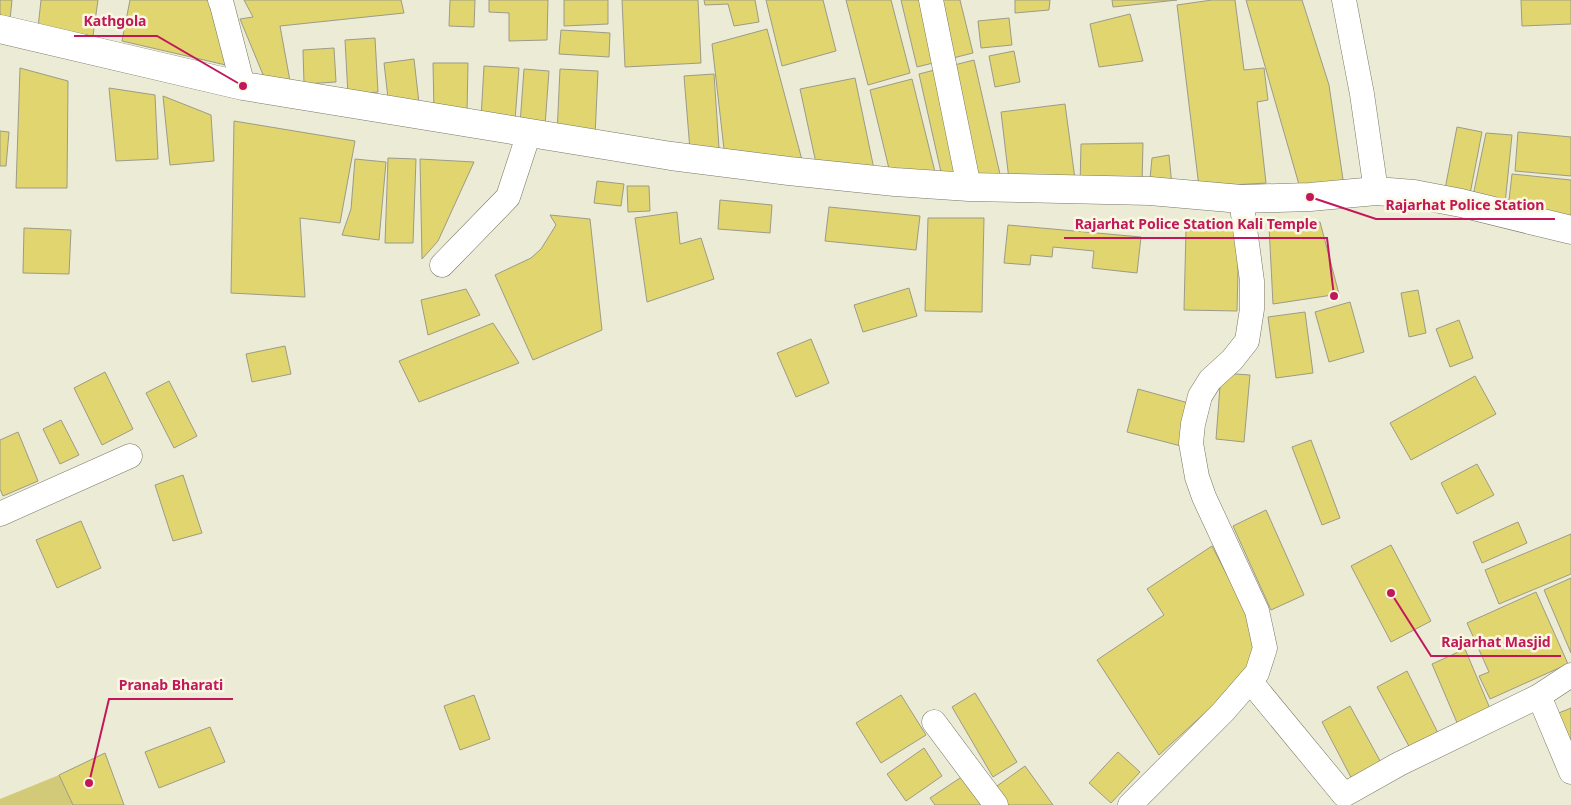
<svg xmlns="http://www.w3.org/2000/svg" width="1571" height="805" viewBox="0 0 1571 805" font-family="'Noto Sans',sans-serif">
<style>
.green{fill:#d2ca79}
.building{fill:#e0d56f;stroke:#9d9b87}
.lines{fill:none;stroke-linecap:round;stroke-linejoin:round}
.minor-casing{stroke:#797764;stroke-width:25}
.tertiary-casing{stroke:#797764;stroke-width:29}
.minor{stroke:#fff;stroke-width:24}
.tertiary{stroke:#fff;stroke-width:28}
.leader{fill:none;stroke:#c2185b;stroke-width:2}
.callout-dot{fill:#c2185b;stroke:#faf8e2;stroke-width:2}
.callout-label{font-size:14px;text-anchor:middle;font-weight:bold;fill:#c2185b;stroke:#faf8e2;stroke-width:5;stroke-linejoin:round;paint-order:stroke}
</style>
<rect width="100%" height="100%" fill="#ecebd5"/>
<path class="green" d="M59 775 73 805H0V799Z"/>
<g class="building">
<path d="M0 0H12L10 20 0 18Z"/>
<path d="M41 0H98L93 36 38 28Z"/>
<path d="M130 0H210L230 66 122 41Z"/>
<path d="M244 0H401L404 13 280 26 290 81 264 77 240 19 253 17Z"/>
<path d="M450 0H475L474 27 449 26Z"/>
<path d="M489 0H548L547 40 509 41V13L489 12Z"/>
<path d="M564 0H608V24L564 26Z"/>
<path d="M622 0H698L701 63 625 67Z"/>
<path d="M704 0H755L759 22 734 26 728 4 705 5Z"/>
<path d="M766 0H823L836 51 782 66Z"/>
<path d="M846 0H891L910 73 868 85Z"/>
<path d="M901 0H960L973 53 917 67Z"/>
<path d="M1015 0H1050L1049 10 1015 13Z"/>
<path d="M1112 0H1177L1113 7Z"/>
<path d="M1212 0H1235L1244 70 1264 68 1268 100 1257 102 1266 183 1199 187 1177 5Z"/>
<path d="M1246 0H1302L1329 85 1345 193 1302 195Z"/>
<path d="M1521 0H1571V24L1522 26Z"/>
<path d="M1130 14 1143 61 1099 67 1090 24Z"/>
<path d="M1009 18 1012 45 981 48 978 21Z"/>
<path d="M767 29 802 160 724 149 712 44Z"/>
<path d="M561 30 610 33 609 57 559 54Z"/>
<path d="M375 38 378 92 348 95 345 40Z"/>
<path d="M334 48 336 82 304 84 303 50Z"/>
<path d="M1014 51 1020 82 995 87 989 56Z"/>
<path d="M414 59 419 103 389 107 384 63Z"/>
<path d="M974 60 1002 183 943 181 919 74Z"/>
<path d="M433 63H468L467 113H434Z"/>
<path d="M484 66 519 68 515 120 481 118Z"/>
<path d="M20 68 68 81 67 188H16Z"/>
<path d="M524 69 549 71 545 126 520 124Z"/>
<path d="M560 69 598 71 595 136 557 134Z"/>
<path d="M714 74 719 148 690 150 684 76Z"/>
<path d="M855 78 874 169 816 163 800 89Z"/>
<path d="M912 79 937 180 891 177 870 90Z"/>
<path d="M109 88 155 95 158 159 116 161Z"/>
<path d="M163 96 211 115 214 161 170 165Z"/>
<path d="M1065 104 1075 179 1010 188 1001 112Z"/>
<path d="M234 121 355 141 340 223 300 218 305 297 231 293Z"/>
<path d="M1457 127 1482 132 1470 194 1445 189Z"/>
<path d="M0 131 9 132 6 166H0Z"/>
<path d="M1518 132 1571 137V176L1515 171Z"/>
<path d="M1486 133 1512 135 1505 204 1473 196Z"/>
<path d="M1143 143 1142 186H1080L1081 144Z"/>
<path d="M1169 155 1172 186 1149 189 1152 158Z"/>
<path d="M388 158 416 159 413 243H385Z"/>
<path d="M355 159 386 162 379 240 342 235 351 209Z"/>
<path d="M420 159 474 162 438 241 422 259Z"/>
<path d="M1512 174 1571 180V219L1508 209Z"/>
<path d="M597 181 624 184 621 206 594 203Z"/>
<path d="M627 186H649L650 211 628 212Z"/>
<path d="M720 200 772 205 770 233 718 229Z"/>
<path d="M829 207 920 216 916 250 825 241Z"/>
<path d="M677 212 680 244 701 238 714 279 647 302 635 218Z"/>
<path d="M550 215 590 219 602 330 533 360 495 275 531 258 541 249 556 225Z"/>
<path d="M928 218H984L982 312 925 311Z"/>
<path d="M1320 222 1339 294 1273 304 1269 226Z"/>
<path d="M1008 225 1141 237 1137 273 1092 268 1094 251 1053 247 1052 257 1031 255 1030 265 1004 263Z"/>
<path d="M24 228 71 230 69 274 23 273Z"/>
<path d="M1186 230H1239L1237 311 1184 310Z"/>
<path d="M909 288 917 316 863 332 854 305Z"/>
<path d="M466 289 480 315 428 335 421 300Z"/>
<path d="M1418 290 1426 333 1409 337 1401 293Z"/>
<path d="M1350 302 1364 352 1329 362 1315 312Z"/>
<path d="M1305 312 1313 373 1276 378 1268 317Z"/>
<path d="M1459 320 1473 358 1450 367 1436 329Z"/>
<path d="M493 323 519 363 419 402 399 361Z"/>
<path d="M811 339 829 383 796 397 777 353Z"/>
<path d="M285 346 291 374 252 382 246 354Z"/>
<path d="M105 372 133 429 102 445 74 388Z"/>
<path d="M1221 373 1250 375 1244 442 1216 439Z"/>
<path d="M1475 376 1496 414 1411 460 1390 423Z"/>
<path d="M169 381 197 436 174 448 146 393Z"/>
<path d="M1138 389 1192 404 1181 446 1127 432Z"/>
<path d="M61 420 79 455 60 464 43 429Z"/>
<path d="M18 432 38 481 3 496 0 489V440Z"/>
<path d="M1311 440 1340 518 1322 525 1292 447Z"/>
<path d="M1477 464 1494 495 1457 514 1441 483Z"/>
<path d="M183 475 202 533 173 541 155 485Z"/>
<path d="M1266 510 1304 595 1271 610 1233 526Z"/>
<path d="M81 521 101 568 57 588 36 540Z"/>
<path d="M1518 522 1527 543 1482 563 1473 542Z"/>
<path d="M1571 534V574L1499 604 1485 570Z"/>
<path d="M1391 545 1431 621 1391 642 1351 566Z"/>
<path d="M1212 546 1255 629 1256 657 1244 677 1159 755 1097 660 1164 615 1147 589Z"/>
<path d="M1571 578V653L1544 590Z"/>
<path d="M1536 592 1568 664 1490 699 1479 676 1489 672 1467 623Z"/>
<path d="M1465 649 1491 711 1458 725 1432 664Z"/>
<path d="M1407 671 1440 737 1412 752 1377 687Z"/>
<path d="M975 693 1017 762 993 777 952 707Z"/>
<path d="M474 695 490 739 460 750 444 706Z"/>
<path d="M901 695 926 735 881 763 856 723Z"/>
<path d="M1350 706 1384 768 1354 783 1322 722Z"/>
<path d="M1571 708V755L1554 715Z"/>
<path d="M210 727 225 762 159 788 145 752Z"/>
<path d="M924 748 942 776 906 801 887 774Z"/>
<path d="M1118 752 1140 772 1111 803 1089 783Z"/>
<path d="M105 753 124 805H73L59 775Z"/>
<path d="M1025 766 1053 805H1001L990 791Z"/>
<path d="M963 776 983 805H935L930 798Z"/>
</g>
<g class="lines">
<g class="minor-casing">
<g id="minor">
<path d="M220 0 222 5 243 86"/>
<path d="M931 0 969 187"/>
<path d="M1344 0 1362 94 1376 191"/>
<path d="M442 265 508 197 529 133"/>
<path d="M0 514 130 456"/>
<path d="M1250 681 1344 795 1399 764 1539 696 1571 675"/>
<path d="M1539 696 1571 772"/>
<path d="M934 722 996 805"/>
<path d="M1130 805 1223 712 1250 681 1257 673 1265 648 1257 611 1204 497 1197 477 1191 443 1193 424 1200 396 1210 380 1232 360 1247 341 1252 309V281L1241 199"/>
</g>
</g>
<g class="tertiary-casing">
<path id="tertiary" d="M0 29 243 86 671 156 789 171 895 182 969 187 1150 191 1241 199 1310 197 1376 191 1414 194 1461 203 1571 230"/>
</g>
<use href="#minor" class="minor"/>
<use href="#tertiary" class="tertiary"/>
</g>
<path class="leader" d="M243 86L157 36H74M1310 197L1376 219H1555M1334 296L1327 238H1064M1391 593L1431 656H1561M89 783L109 699H233"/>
<g class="callout-dot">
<circle cx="243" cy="86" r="5"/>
<circle cx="1310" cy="197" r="5"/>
<circle cx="1334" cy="296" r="5"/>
<circle cx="1391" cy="593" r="5"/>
<circle cx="89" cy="783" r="5"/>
</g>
<g class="callout-label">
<text x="115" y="26">Kathgola</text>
<text x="1465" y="210">Rajarhat Police Station</text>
<text x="1196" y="229">Rajarhat Police Station Kali Temple</text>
<text x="1496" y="647">Rajarhat Masjid</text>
<text x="171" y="690">Pranab Bharati</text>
</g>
</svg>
